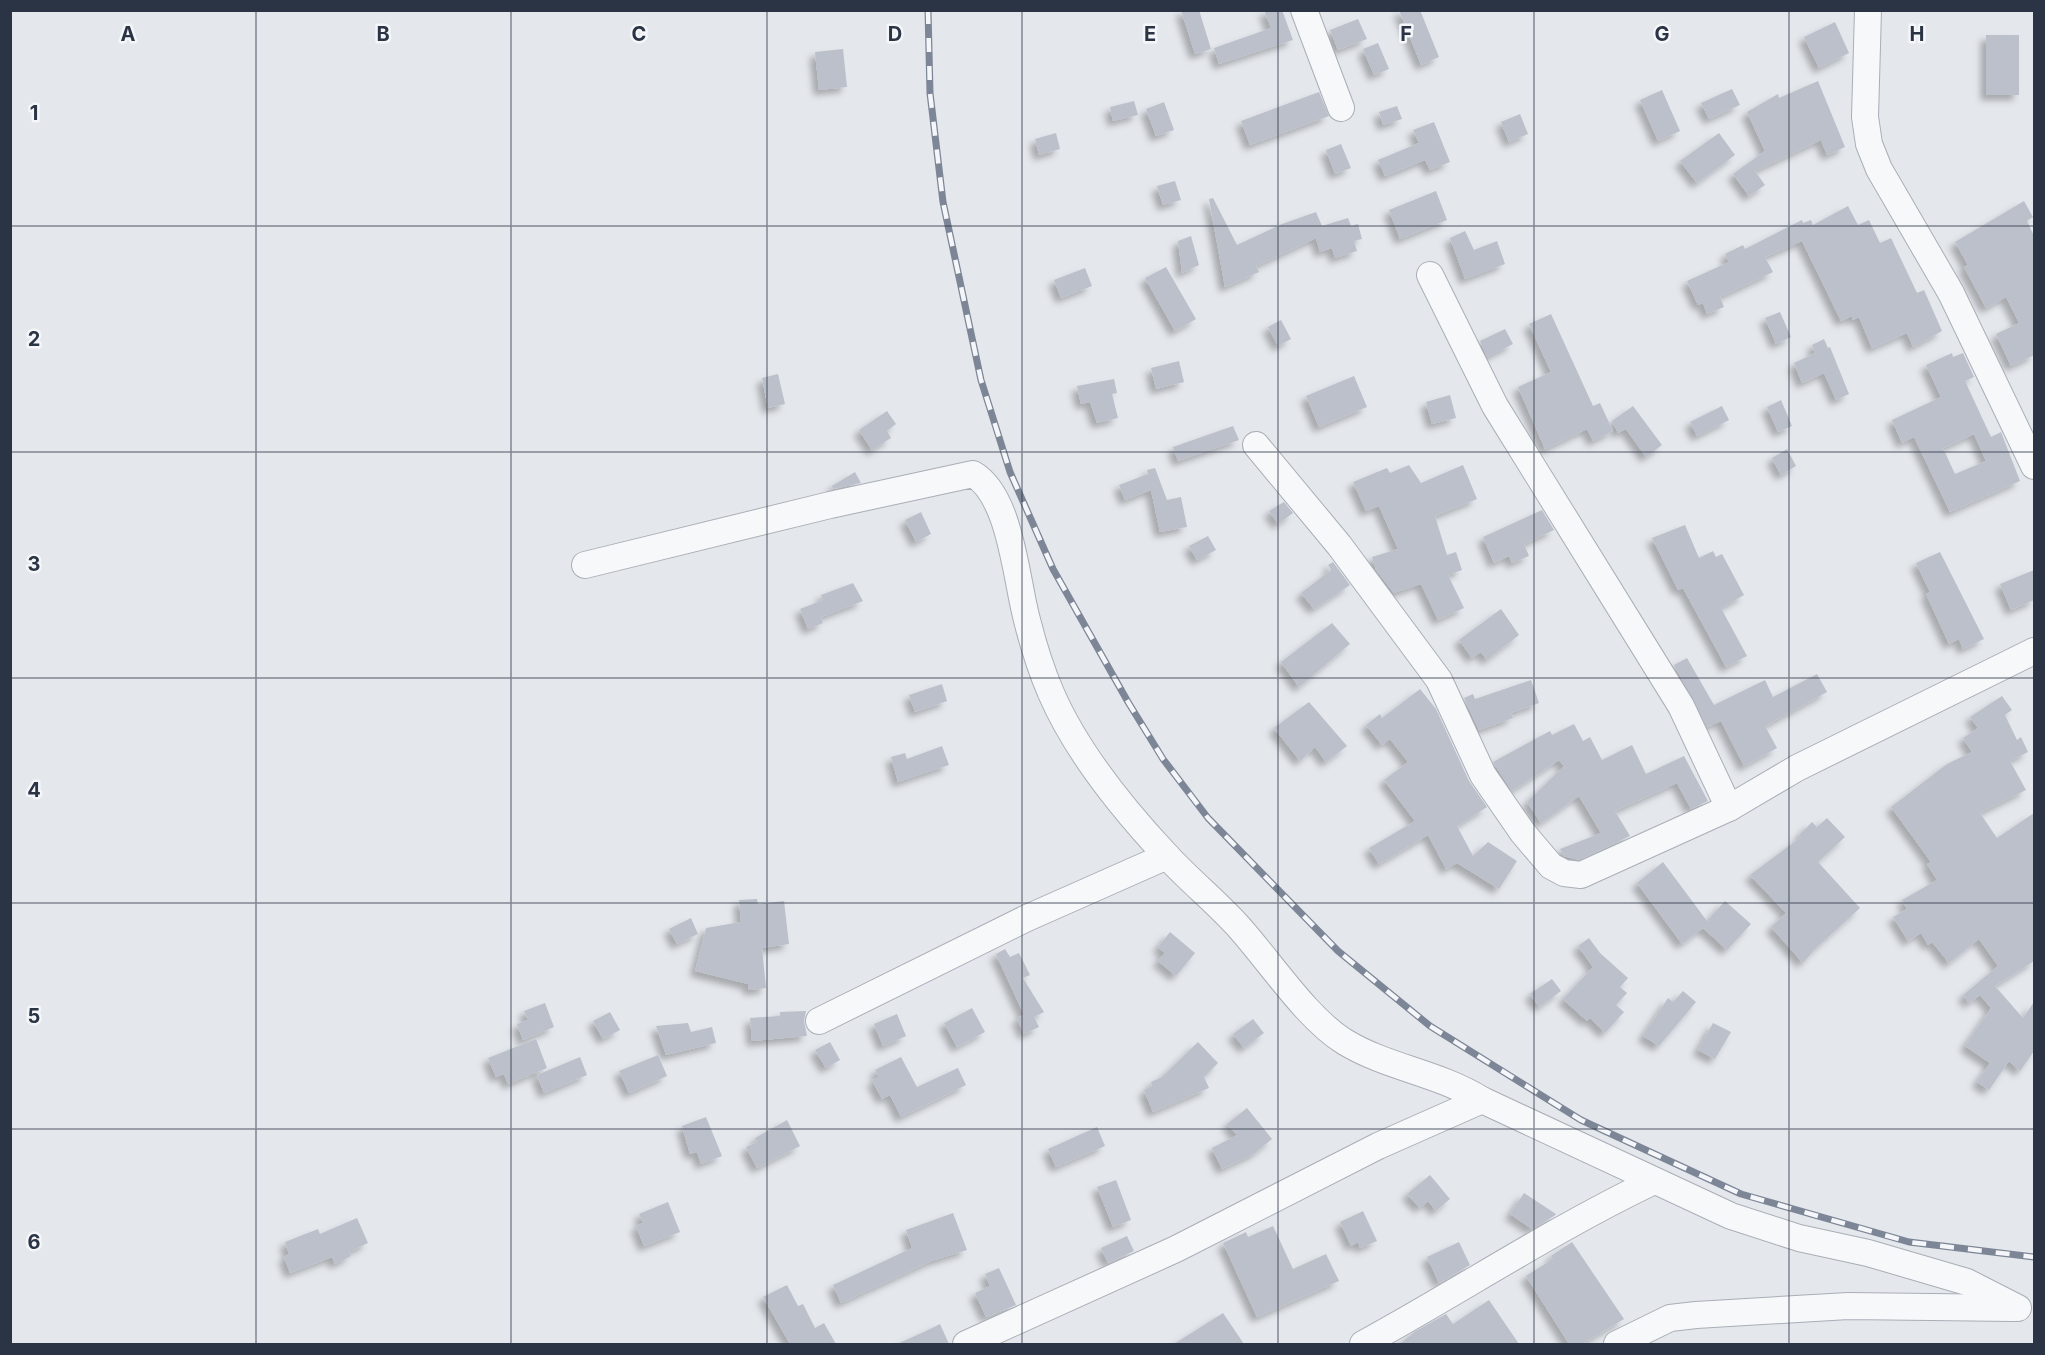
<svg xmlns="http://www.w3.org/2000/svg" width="2045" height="1355" viewBox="0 0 2045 1355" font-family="Inter,sans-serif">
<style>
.building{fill:#bbc0ca;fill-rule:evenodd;filter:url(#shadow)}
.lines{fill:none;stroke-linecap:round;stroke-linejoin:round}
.minor-casing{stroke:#a9aeb7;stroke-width:28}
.minor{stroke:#f7f8fa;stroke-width:26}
.rail-casing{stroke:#7d8696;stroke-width:7}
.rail{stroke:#f4f6f9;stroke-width:4.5;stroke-dasharray:14;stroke-linecap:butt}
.grid{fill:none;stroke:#2b3445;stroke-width:1.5;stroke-opacity:0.55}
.grid-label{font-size:20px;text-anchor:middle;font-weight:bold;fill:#2b3445;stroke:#f4f6f9;stroke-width:5;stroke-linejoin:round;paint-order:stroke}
</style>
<defs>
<filter id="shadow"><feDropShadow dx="-5.5" dy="5.5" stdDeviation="3" flood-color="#0004"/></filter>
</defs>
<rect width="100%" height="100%" fill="#e4e7ec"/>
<g class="building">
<path d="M1181 10H1199L1211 49 1195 54Z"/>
<path d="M1264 10H1282L1293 40 1219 64 1214 48 1271 28Z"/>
<path d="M1399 10H1420L1439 57 1421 65Z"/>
<path d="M1358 19 1367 39 1338 50 1330 30Z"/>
<path d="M1835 22 1849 53 1819 68 1804 37Z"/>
<rect x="1986" y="35" width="33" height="60"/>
<path d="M1378 43 1389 69 1374 75 1363 49Z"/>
<path d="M843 49 847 87 819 90 815 52Z"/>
<path d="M1818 81 1845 147 1827 155 1821 140 1755 171 1765 185 1749 196 1733 174 1765 151 1747 112 1778 94 1779 98Z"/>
<path d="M1732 89 1740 105 1709 119 1701 103Z"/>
<path d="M1662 90 1680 131 1658 141 1640 100Z"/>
<path d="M1319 92 1329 116 1250 145 1241 121Z"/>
<path d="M1134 101 1138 115 1113 121 1110 107Z"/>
<path d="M1164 102 1174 130 1156 136 1146 109Z"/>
<path d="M1397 106 1402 119 1383 125 1379 112Z"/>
<path d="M1520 114 1528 134 1509 142 1501 122Z"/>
<path d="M1434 122 1450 162 1430 170 1425 160 1385 176 1378 160 1419 143 1413 130Z"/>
<path d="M1056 133 1060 149 1039 155 1035 139Z"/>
<path d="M1719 133 1735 155 1697 183 1680 161Z"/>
<path d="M1341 144 1351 168 1335 174 1326 150Z"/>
<path d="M1175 181 1181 200 1163 205 1157 186Z"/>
<path d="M1436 191 1447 220 1400 239 1389 210Z"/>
<path d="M1213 198 1237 245 1282 224 1316 212 1322 226 1348 218 1351 226 1358 224 1362 239 1354 241 1357 251 1335 258 1332 248 1320 252 1316 238 1256 266 1259 272 1225 287 1209 199Z"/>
<path d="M2024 201 2033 217 2027 221 2034 236V355L2011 366 1996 334 2019 323 2006 297 1986 308 1964 267 1968 265 1955 242Z"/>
<path d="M1848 206 1858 225 1869 220 1880 243 1891 238 1917 293 1924 290 1942 331 1913 347 1907 333 1872 348 1859 317 1853 320 1852 316 1841 321 1802 241 1765 257 1773 272 1720 297 1724 307 1707 314 1703 303 1698 305 1687 281 1729 262 1725 254 1743 245 1745 249 1802 220 1803 223 1811 220 1813 225Z"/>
<path d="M1465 231 1474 250 1497 241 1505 264 1465 279 1450 238Z"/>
<path d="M1191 236 1199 265 1182 273 1178 241Z"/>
<path d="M1166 267 1196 319 1175 331 1145 278Z"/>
<path d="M1085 268 1092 286 1061 298 1054 280Z"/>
<path d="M1780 312 1791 337 1776 344 1765 318Z"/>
<path d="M1551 314 1593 406 1600 403 1613 431 1593 441 1587 429 1545 449 1518 387 1551 372 1529 324Z"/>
<path d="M1281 320 1291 339 1278 346 1268 327Z"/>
<path d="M1505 329 1513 344 1487 357 1480 341Z"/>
<path d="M1824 339 1828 348 1830 347 1849 394 1836 400 1824 373 1802 383 1794 363 1815 353 1812 345Z"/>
<path d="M1952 353 1953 357 1963 353 1974 377 1965 381 1991 437 2001 432 2020 481 1950 512 1914 437 1902 443 1892 420 1941 397 1926 365ZM1974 434 1986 461 1955 474 1943 448Z"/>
<path d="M1179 361 1184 382 1156 389 1151 368Z"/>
<path d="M778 374 785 404 768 408 762 378Z"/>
<path d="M1354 376 1367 407 1319 427 1306 396Z"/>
<path d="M1114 379 1117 393 1112 394 1118 418 1097 423 1090 402 1081 404 1077 386Z"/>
<path d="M1450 395 1456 418 1432 424 1426 402Z"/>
<path d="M1781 400 1792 426 1778 432 1767 407Z"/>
<path d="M1633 406 1662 445 1646 457 1626 429 1618 433 1612 421Z"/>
<path d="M1722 406 1729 420 1697 436 1690 422Z"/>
<path d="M887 411 896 424 887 431 891 438 872 450 859 430Z"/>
<path d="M1233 426 1239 440 1178 461 1173 447Z"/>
<path d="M1787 449 1796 466 1781 475 1772 458Z"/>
<path d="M1409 465 1421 483 1463 465 1477 499 1435 516 1447 555 1456 552 1462 570 1448 575 1464 608 1438 620 1421 584 1394 593 1376 570 1372 557 1398 549 1379 506 1366 511 1353 482 1387 468 1390 473Z"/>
<path d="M1155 468 1167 500 1181 497 1187 527 1160 532 1151 490 1125 500 1119 485 1148 474 1147 470Z"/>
<path d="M855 472 861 483 833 489 832 486Z"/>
<path d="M1284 502 1293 513 1278 524 1269 511Z"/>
<path d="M1542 510 1554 530 1524 544 1529 556 1512 563 1509 556 1494 563 1483 537Z"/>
<path d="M921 512 931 534 916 542 905 520Z"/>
<path d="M1685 525 1699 558 1713 551 1716 557 1722 554 1744 595 1721 608 1747 656 1726 667 1683 588 1678 590 1652 538Z"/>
<path d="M1208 536 1216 550 1197 560 1189 546Z"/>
<path d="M1940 552 1984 639 1963 649 1959 639 1949 644 1926 594 1930 592 1916 563Z"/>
<path d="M1333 562 1350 585 1314 609 1301 593 1331 570 1328 565Z"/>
<path d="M2034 570V600L2011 610 2000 584Z"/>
<path d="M853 583 863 601 821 617 823 623 808 629 800 609 823 600 821 595Z"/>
<path d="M1501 609 1519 635 1487 660 1481 652 1472 658 1459 640Z"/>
<path d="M1332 623 1350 644 1299 687 1281 662Z"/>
<path d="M1687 658 1714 705 1765 680 1773 697 1817 674 1827 692 1765 726 1777 748 1744 766 1721 721 1707 727 1680 676 1674 665Z"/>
<path d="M1531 680 1539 703 1511 713 1513 718 1479 730 1464 698 1473 694 1475 699Z"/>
<path d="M942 684 947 701 915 712 909 695Z"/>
<path d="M1420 689 1436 709 1469 781 1487 807 1457 826 1473 856 1488 842 1517 861 1499 889 1457 863 1446 869 1428 835 1379 864 1369 848 1415 821 1384 780 1408 762 1390 739 1382 745 1366 725 1380 714 1382 718Z"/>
<path d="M2002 696 2012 710 2005 715 2017 740 2021 737 2028 752 2010 761 2026 790 1980 813 1997 838 2034 813V961L1995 986 2023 1018 2034 1002V1051L2020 1071 2009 1061 1989 1090 1977 1082 1990 1063 1965 1046 1991 1008 1980 995 1969 1003 1963 995 1998 966 1979 939 1949 963 1932 942 1928 945 1921 933 1908 941 1893 917 1907 909 1902 900 1937 880 1927 864 1931 862 1891 807 1947 764 1972 752 1963 738 1978 728 1970 717Z"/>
<path d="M1309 702 1347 746 1326 762 1315 747 1300 761 1274 728Z"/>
<path d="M1574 724 1583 741 1590 737 1602 760 1632 745 1646 774 1684 756 1708 801 1691 809 1677 783 1615 811 1630 836 1579 860 1564 856 1560 849 1601 833 1579 796 1541 823 1527 802 1564 766 1559 760 1512 791 1493 762 1550 731 1552 735Z"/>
<path d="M942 746 949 765 898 782 891 757 905 753 907 759Z"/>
<path d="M1827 818 1845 837 1818 862 1860 908 1815 949 1803 963 1771 927 1786 913 1750 875 1801 837 1799 835 1812 822 1817 827Z"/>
<path d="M1663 862 1707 921 1725 901 1751 924 1727 950 1703 928 1682 944 1637 883Z"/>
<path d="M757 899 758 904 784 901 789 944 762 948 766 988 749 990 748 984 695 971 706 928 741 922 739 900Z"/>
<path d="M691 918 698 934 677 944 669 929Z"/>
<path d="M1170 932 1195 953 1176 976 1158 961 1165 953 1158 947Z"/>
<path d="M1589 938 1600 953 1628 978 1620 987 1627 993 1616 1005 1624 1012 1605 1033 1590 1018 1587 1021 1563 999 1593 967 1578 946Z"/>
<path d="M1005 949 1010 957 1019 953 1030 975 1023 978 1044 1012 1034 1017 1039 1027 1024 1034 1017 1018 1024 1015 996 954Z"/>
<path d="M1552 979 1561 991 1539 1007 1530 994Z"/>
<path d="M1683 991 1696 1002 1659 1046 1643 1036 1668 998 1673 1002Z"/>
<path d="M545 1003 554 1027 523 1040 517 1024 528 1020 524 1011Z"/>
<path d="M972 1008 985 1032 957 1047 944 1023Z"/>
<path d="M806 1011 804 1021 807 1036 752 1041 750 1018 780 1016V1012Z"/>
<path d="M610 1012 620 1030 603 1039 593 1021Z"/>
<path d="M897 1014 906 1036 883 1046 874 1024Z"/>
<path d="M1253 1019 1264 1033 1244 1048 1233 1034Z"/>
<path d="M688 1023 691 1032 712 1027 716 1043 666 1055 656 1026Z"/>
<path d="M1713 1023 1731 1032 1715 1059 1698 1050Z"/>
<path d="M536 1039 547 1068 508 1084 504 1074 496 1077 488 1058Z"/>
<path d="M830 1042 840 1060 826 1068 815 1050Z"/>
<path d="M1198 1042 1218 1063 1204 1077 1209 1088 1153 1112 1144 1090 1152 1086 1151 1082 1162 1077Z"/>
<path d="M658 1055 667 1076 629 1093 619 1071Z"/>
<path d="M580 1057 587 1075 544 1093 537 1075Z"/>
<path d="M901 1057 917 1087 958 1068 966 1085 901 1117 890 1095 882 1099 872 1080 879 1077 875 1070Z"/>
<path d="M1247 1108 1272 1139 1255 1153 1222 1169 1212 1148 1237 1135 1227 1124Z"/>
<path d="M706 1117 722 1156 701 1164 697 1152 690 1154 682 1126Z"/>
<path d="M787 1120 800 1146 757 1168 746 1147 757 1142 755 1138Z"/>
<path d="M1097 1127 1105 1146 1056 1167 1048 1149Z"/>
<path d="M1430 1175 1450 1199 1436 1211 1428 1201 1420 1208 1407 1194Z"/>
<path d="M1116 1180 1131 1220 1113 1227 1097 1187Z"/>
<path d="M1524 1193 1556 1214 1554 1216 1532 1229 1510 1214Z"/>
<path d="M668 1202 680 1232 644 1246 636 1226 643 1223 639 1214Z"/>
<path d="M1363 1211 1377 1241 1360 1248 1358 1242 1351 1246 1340 1222Z"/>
<path d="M953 1213 967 1250 931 1261 841 1303 833 1285 912 1248 906 1230Z"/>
<path d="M357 1218 368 1243 349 1252 351 1256 335 1264 332 1257 290 1273 284 1257 289 1254 285 1242 318 1229 320 1234Z"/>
<path d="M1273 1226 1293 1269 1326 1254 1339 1281 1257 1317 1223 1243 1246 1232 1248 1237Z"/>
<path d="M1127 1236 1134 1251 1108 1263 1101 1248Z"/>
<path d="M1459 1242 1470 1265 1439 1283 1427 1257Z"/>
<path d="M1572 1242 1624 1319 1582 1344H1569L1526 1276 1553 1259 1551 1256Z"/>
<path d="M999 1268 1016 1305 986 1317 975 1293 990 1286 985 1274Z"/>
<path d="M787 1285 798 1306 803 1304 815 1328 824 1323 836 1344H790L763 1297Z"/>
<path d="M1489 1300 1519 1344H1400L1414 1332 1446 1314 1453 1324Z"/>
<path d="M1223 1313 1244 1344H1174Z"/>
<path d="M940 1324 949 1344H897L926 1331Z"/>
</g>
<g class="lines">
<g class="minor-casing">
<g id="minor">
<path d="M1304 10 1341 108"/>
<path d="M1868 10 1865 117 1869 144 1879 169 1951 293 2034 466"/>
<path d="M1430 275 1495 406 1681 706 1729 808"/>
<path d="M1256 445 1339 545 1439 680 1483 775 1523 833 1551 866 1564 873 1581 875 1729 808 1797 768 2034 651"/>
<path d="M585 565 830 505 973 474C1011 496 1016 580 1027 620 1033 644 1041 670 1051 693 1076 751 1123 809 1166 855 1189 880 1215 901 1237 925 1269 960 1306 1018 1345 1042 1388 1068 1439 1073 1482 1100L1731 1216 1799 1238 1868 1253 1967 1282 2018 1308"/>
<path d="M819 1021 1027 918 1167 856"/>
<path d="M966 1344 1176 1249 1378 1146 1482 1100"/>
<path d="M1363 1344C1460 1291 1552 1230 1652 1182"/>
<path d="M1617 1344 1670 1318 1696 1315 1848 1306 2014 1308"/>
</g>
</g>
<use href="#minor" class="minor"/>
<g class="rail-casing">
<path id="rail" d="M928 10 930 93 943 202 981 380 1010 472 1053 569 1128 702 1163 759 1208 818 1338 951 1430 1026 1581 1120 1741 1194 1909 1242 2034 1257"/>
</g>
<use href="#rail" class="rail"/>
</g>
<path class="grid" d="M256 10V1344M511 10V1344M767 10V1344M1022 10V1344M1278 10V1344M1534 10V1344M1789 10V1344M10 226H2034M10 452H2034M10 678H2034M10 903H2034M10 1129H2034"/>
<g class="grid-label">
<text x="128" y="41">A</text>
<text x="383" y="41">B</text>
<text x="639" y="41">C</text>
<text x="895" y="41">D</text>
<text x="1150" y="41">E</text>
<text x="1406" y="41">F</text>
<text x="1662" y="41">G</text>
<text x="1917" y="41">H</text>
<text x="34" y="120">1</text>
<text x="34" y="346">2</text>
<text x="34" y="571">3</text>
<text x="34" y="797">4</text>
<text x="34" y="1023">5</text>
<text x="34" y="1249">6</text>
</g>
<rect width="2045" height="1355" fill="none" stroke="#2b3445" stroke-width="24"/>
</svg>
